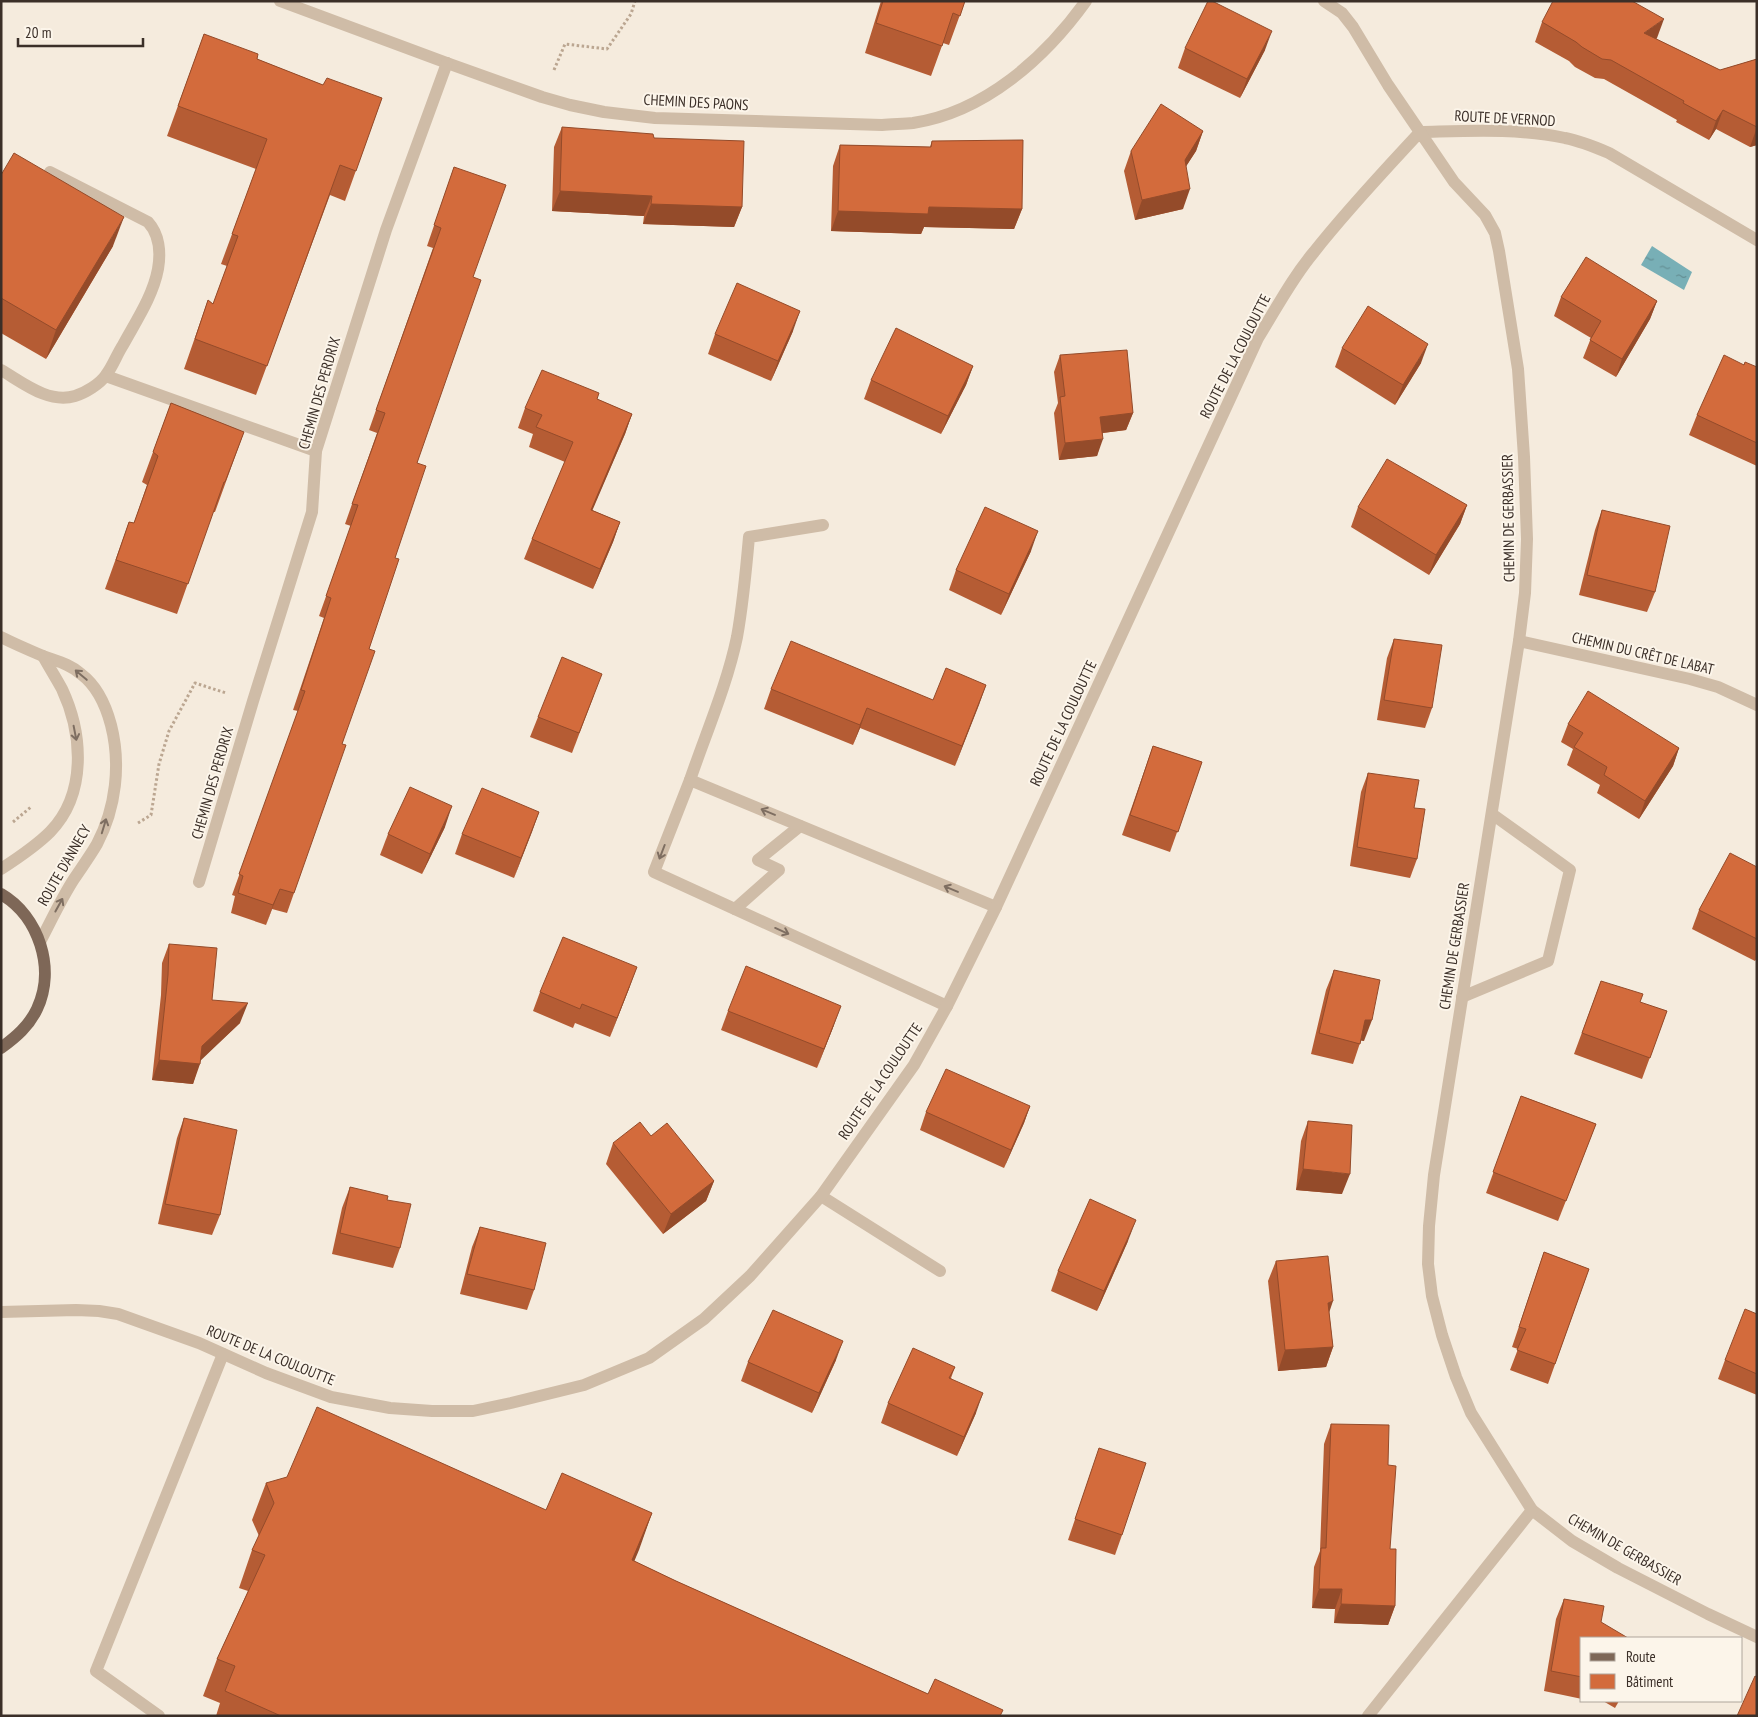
<svg xmlns="http://www.w3.org/2000/svg" width="1758" height="1717" viewBox="0 0 1758 1717" font-family="'PT Sans Narrow',sans-serif">
<style>
.water{fill:url(#water-ripples)}
.lines{fill:none;stroke-linecap:round;stroke-linejoin:round}
.path{stroke:#bba691;stroke-width:3;stroke-dasharray:2.5 2.5;stroke-linecap:butt}
.minor{stroke:#cfbca7;stroke-width:12}
.major{stroke:#7e6757;stroke-width:12}
.wall{fill:#b55c34}
.shaded-wall{fill:#944b2a}
.building{fill:#d36b3c;stroke:#944b2a}
.oneway{stroke:#7e6e61}
.labels{text-anchor:middle;dominant-baseline:central;stroke-width:4;stroke-linejoin:round;paint-order:stroke}
.street-label{font-size:15px;fill:#3b2f28;stroke:#fcf5ea}
</style>
<defs>
<pattern id="water-ripples" width="26" height="14" patternUnits="userSpaceOnUse" patternTransform="scale(1.25)"><rect width="26" height="14" fill="#78afb6"/><path d="M2 4q2-2 4 0t4 0M15 11q2-2 4 0t4 0" fill="none" stroke="#648f94"/></pattern>
</defs>
<rect width="100%" height="100%" fill="#f5ebdd"/>
<path class="water" d="M1652 246 1692 272 1684 290 1641 265Z"/>
<g class="lines">
<g class="path">
<path d="M554 70 565 44 607 49 631 14 635 1"/>
<path d="M13 822 31 807"/>
<path d="M138 823 151 815 159 764 169 731 195 683 226 693"/>
</g>
<g class="minor">
<path d="M280 1 447 63 542 97 570 105 604 112 655 118 882 125C892 124 903 124 913 123 985 112 1045 58 1086 1"/>
<path d="M1324 1 1342 13 1353 27 1388 85 1420 132C1468 131 1518 128 1565 138 1581 141 1595 147 1609 153L1757 240"/>
<path d="M1 370C22 382 48 404 75 396 85 393 100 384 106 375 113 366 117 354 123 345 136 321 153 296 158 269 161 252 159 234 148 222L50 172"/>
<path d="M106 376 316 451"/>
<path d="M1 637C15 644 29 650 43 656 56 661 70 664 81 674 97 686 106 706 111 725 121 764 116 808 97 844 90 856 82 867 74 879 61 899 51 921 40 942"/>
<path d="M1519 641 1690 679 1718 687 1757 705"/>
<path d="M690 780C706 733 727 685 737 637 743 604 746 571 749 537L823 525"/>
<path d="M1 869C18 858 36 846 50 832 87 794 83 734 62 689 56 678 49 667 43 656"/>
<path d="M199 882 253 701 312 512 316 451 386 230 447 63"/>
<path d="M735 909 779 870 758 860 800 826"/>
<path d="M1462 997 1548 961 1570 870 1492 814"/>
<path d="M947 1006 654 872 690 780 996 907"/>
<path d="M821 1196 940 1271"/>
<path d="M1 1312 76 1310 99 1311 118 1314 199 1343 266 1373 331 1397 390 1408 432 1411H473L511 1403 584 1385 649 1358 704 1319 750 1276 821 1196 914 1065 947 1006 996 907 1258 338C1276 309 1292 278 1314 252 1347 210 1384 171 1420 132L1454 182 1485 215 1495 233 1499 251 1518 369 1524 457 1527 539 1525 593 1519 641 1434 1175 1429 1226 1428 1264 1432 1296 1442 1335 1456 1377 1471 1413 1532 1510 1572 1541 1618 1568 1708 1614 1757 1637"/>
<path d="M159 1716 96 1671 223 1354"/>
<path d="M1368 1716 1532 1510"/>
</g>
<path class="major" d="M1 894C39 916 56 969 37 1009 29 1026 16 1037 1 1048"/>
</g>
<g class="wall">
<path d="M881 1H965L949 45 943 43 931 76 865 53Z"/>
<path d="M1542 22 1657 38 1656 39 1720 70 1757 59V145L1750 147 1716 129 1709 140 1676 122 1677 120 1604 79 1595 78 1575 67 1569 61 1535 42Z"/>
<path d="M204 34 257 59 323 85 382 98 345 201 330 195 256 395 184 369 208 300 213 304 227 266 221 264 256 169 167 136Z"/>
<path d="M1185 48 1265 50 1240 98 1178 68Z"/>
<path d="M562 127 654 138 742 207 734 227 643 224 644 216 552 211 554 147Z"/>
<path d="M1203 131 1196 151 1186 166 1183 209 1135 220 1124 171 1131 151Z"/>
<path d="M932 141 1022 209 1014 229 924 227 921 234 831 231 833 166 840 145 930 147Z"/>
<path d="M454 167 473 277 417 463 395 558 342 744 294 893 287 913 272 909 266 925 231 913 235 896 232 895 298 711 293 710 324 618 319 616 351 526 345 524 377 433 369 430 433 248 427 246Z"/>
<path d="M1 175 113 246 46 359 1 333Z"/>
<path d="M1561 297 1657 301 1650 319 1616 377 1583 358 1591 338 1554 316Z"/>
<path d="M793 331 771 381 708 354 715 334Z"/>
<path d="M1342 348 1421 363 1395 405 1335 367Z"/>
<path d="M1060 355 1133 413 1126 430 1103 433 1097 456 1059 460 1054 413 1058 403 1054 372Z"/>
<path d="M1744 364 1757 367V466L1689 435 1697 415Z"/>
<path d="M973 366 966 385 941 434 864 399 871 380Z"/>
<path d="M597 399 632 414 625 434 592 510 620 522 613 542 593 589 524 559 532 539 565 462 529 447 533 434 518 428 525 408Z"/>
<path d="M171 403 244 432 215 512H213L177 614 105 589 129 522 134 523 147 485 142 482Z"/>
<path d="M1467 505 1460 524 1429 575 1351 527 1358 507Z"/>
<path d="M1602 510 1655 592 1647 612 1579 595 1595 530Z"/>
<path d="M1031 551 1001 615 949 590 956 570Z"/>
<path d="M1394 639 1432 708 1425 728 1377 720 1387 658Z"/>
<path d="M986 685 955 766 860 728 853 745 764 709 771 689 933 700Z"/>
<path d="M594 695 572 753 530 737 538 717Z"/>
<path d="M1568 724 1679 748 1673 766 1639 819 1597 793 1600 785 1567 765 1573 749 1561 742Z"/>
<path d="M1153 746 1202 762 1170 852 1122 835Z"/>
<path d="M1368 773 1414 808 1417 859 1410 878 1350 866 1361 792Z"/>
<path d="M539 812 514 878 455 854 462 834Z"/>
<path d="M445 827 422 874 380 855 388 834Z"/>
<path d="M1757 867V958L1755 961 1692 929 1699 910Z"/>
<path d="M169 944 212 1000 240 1023 200 1060 193 1084 152 1080 161 995 162 963Z"/>
<path d="M1334 970 1364 1041 1361 1040 1353 1064 1311 1054 1326 990Z"/>
<path d="M1601 981 1640 1003 1667 1011 1642 1079 1574 1054Z"/>
<path d="M630 986 610 1037 575 1023 573 1028 533 1011 540 992Z"/>
<path d="M728 1011 834 1025 817 1068 721 1030Z"/>
<path d="M1521 1096 1596 1124 1558 1221 1486 1193Z"/>
<path d="M1030 1106 1024 1123 1004 1168 920 1130 926 1112Z"/>
<path d="M184 1118 220 1215 212 1235 158 1224 177 1138Z"/>
<path d="M1308 1121 1342 1194 1296 1190 1301 1141Z"/>
<path d="M613 1143 714 1181 706 1201 663 1234 606 1164Z"/>
<path d="M350 1187 387 1200 400 1248 393 1268 332 1254 342 1208Z"/>
<path d="M480 1227 534 1290 527 1310 460 1294 472 1247Z"/>
<path d="M1128 1241 1097 1311 1051 1291 1058 1271Z"/>
<path d="M1544 1252 1589 1269 1548 1384 1510 1370 1518 1349 1512 1347Z"/>
<path d="M1276 1261 1329 1312 1333 1347 1326 1367 1278 1371 1268 1281Z"/>
<path d="M1757 1314V1395L1718 1379 1725 1360Z"/>
<path d="M836 1360 812 1413 741 1381 748 1362Z"/>
<path d="M955 1367 951 1378 976 1413 957 1456 881 1423 888 1403Z"/>
<path d="M1331 1424 1388 1465 1390 1549 1395 1606 1388 1625 1334 1623 1335 1609 1312 1608 1314 1567 1320 1551 1324 1444Z"/>
<path d="M1092 1469 1122 1535 1115 1555 1068 1540Z"/>
<path d="M266 1483 546 1510 652 1513 634 1561 676 1581 928 1694 1001 1716H216L220 1703 203 1696 217 1659 248 1591 239 1588 252 1550 259 1536 252 1520Z"/>
<path d="M1564 1599 1601 1622 1582 1638V1699L1544 1691 1556 1619Z"/>
<path d="M1603 1701H1619L1615 1708Z"/>
</g>
<g class="shaded-wall">
<path d="M1664 19 1657 38 1637 52 1644 33Z"/>
<path d="M1272 31 1265 50 1240 98 1247 79Z"/>
<path d="M1723 110 1716 129 1709 140 1716 121Z"/>
<path d="M1757 127V145L1750 147Z"/>
<path d="M1203 131 1196 151 1178 179 1185 160Z"/>
<path d="M1190 189 1183 209 1135 220 1142 200Z"/>
<path d="M560 191 652 196 644 216 552 211Z"/>
<path d="M651 204 742 207 734 227 643 224Z"/>
<path d="M929 207 1022 209 1014 229 924 227 921 234 831 231 838 211Z"/>
<path d="M124 217 113 246 46 359 56 330Z"/>
<path d="M1657 301 1650 319 1616 377 1622 359Z"/>
<path d="M800 311 793 331 771 381 778 361Z"/>
<path d="M1428 344 1421 363 1395 405 1403 385Z"/>
<path d="M973 366 966 385 941 434 948 416Z"/>
<path d="M1133 413 1126 430 1094 434 1100 417Z"/>
<path d="M632 414 625 434 584 530 591 510Z"/>
<path d="M1103 439 1097 456 1059 460 1065 443Z"/>
<path d="M1467 505 1460 524 1429 575 1436 555Z"/>
<path d="M620 522 613 542 593 589 600 569Z"/>
<path d="M1038 531 1031 551 1001 615 1009 594Z"/>
<path d="M986 685 979 705 955 766 962 746Z"/>
<path d="M867 708 860 728 853 745 860 725Z"/>
<path d="M1679 748 1673 766 1639 819 1645 801Z"/>
<path d="M452 806 445 827 422 874 430 854Z"/>
<path d="M539 812 532 832 514 878 521 858Z"/>
<path d="M280 889 272 909 266 925 273 905Z"/>
<path d="M637 967 630 986 610 1037 617 1018Z"/>
<path d="M248 1003 240 1023 197 1064H200L193 1084 152 1080 159 1060 202 1046Z"/>
<path d="M841 1006 834 1025 817 1068 824 1049Z"/>
<path d="M1365 1020H1372L1364 1041 1357 1040Z"/>
<path d="M1030 1106 1024 1123 1004 1168 1011 1150Z"/>
<path d="M1303 1169 1350 1174 1342 1194 1296 1190Z"/>
<path d="M714 1181 706 1201 663 1234 671 1214Z"/>
<path d="M1136 1220 1128 1241 1097 1311 1104 1291Z"/>
<path d="M1333 1301 1326 1322 1328 1303Z"/>
<path d="M843 1341 836 1360 812 1413 819 1393Z"/>
<path d="M1333 1347 1326 1367 1278 1371 1285 1350Z"/>
<path d="M983 1393 976 1413 957 1456 964 1437Z"/>
<path d="M652 1513 639 1550 619 1597 632 1560Z"/>
<path d="M1319 1589H1342L1335 1609 1312 1608Z"/>
<path d="M1341 1604 1395 1606 1388 1625 1334 1623Z"/>
</g>
<g class="building">
<path d="M883 1H965L960 16 953 13 942 46 876 23Z"/>
<path d="M1208 1H1212L1272 31 1247 79 1185 48Z"/>
<path d="M1553 1H1632L1664 19 1644 33 1720 70 1757 59V127L1723 110 1716 121 1683 103 1684 101 1611 60 1602 59 1582 47 1576 42 1542 22Z"/>
<path d="M204 34 258 54 257 59 323 85 327 78 382 98 356 171 340 165 267 366 195 339 208 300 213 304 238 236 232 234 267 139 178 106Z"/>
<path d="M1161 104 1203 131 1185 160 1190 189 1142 200 1131 151Z"/>
<path d="M562 127 653 134 654 138 744 141 742 207 651 204 652 196 560 191Z"/>
<path d="M1023 140 1022 209 929 207 928 214 838 211 840 145 931 147 932 141Z"/>
<path d="M14 153 124 217 56 330 1 298V175Z"/>
<path d="M454 167 506 185 473 277 481 280 417 463 426 466 395 558 399 559 369 649 375 651 342 744 346 745 294 893 280 889 273 905 238 893 243 876 239 874 305 691 301 690 331 598 326 596 358 505 352 504 385 413 376 410 441 228 434 225Z"/>
<path d="M1586 257 1657 301 1622 359 1590 340 1601 321 1561 297Z"/>
<path d="M737 283 800 311 778 361 715 334Z"/>
<path d="M1368 306 1428 344 1403 385 1342 348Z"/>
<path d="M896 328 973 366 948 416 871 380Z"/>
<path d="M1127 350 1133 413 1100 417 1103 439 1065 443 1060 397 1065 396 1060 355Z"/>
<path d="M1724 355 1744 365 1745 362 1757 367V443L1697 415Z"/>
<path d="M542 370 599 393 597 399 632 414 591 510 620 522 600 569 532 539 573 442 536 427 542 415 525 408Z"/>
<path d="M171 403 244 432 225 482H224L188 584 116 560 129 522 134 523 158 456 153 452Z"/>
<path d="M1387 459 1467 505 1436 555 1358 507Z"/>
<path d="M985 507 1038 531 1009 594 956 570Z"/>
<path d="M1602 510 1670 526 1655 592 1587 575Z"/>
<path d="M1394 639 1442 645 1432 708 1384 700Z"/>
<path d="M791 641 933 700 946 668 986 685 962 746 867 708 860 725 771 689Z"/>
<path d="M562 657 602 674 579 733 538 717Z"/>
<path d="M1588 691 1679 748 1645 801 1604 775 1607 767 1574 747 1583 733 1568 724Z"/>
<path d="M1153 746 1202 762 1178 832 1130 815Z"/>
<path d="M1368 773 1419 780 1414 808 1425 809 1417 859 1357 847Z"/>
<path d="M410 787 452 806 430 854 388 834Z"/>
<path d="M482 788 539 812 521 858 462 834Z"/>
<path d="M1730 853 1757 867V939L1699 910Z"/>
<path d="M563 937 637 967 617 1018 582 1004 580 1009 540 992Z"/>
<path d="M169 944 217 948 212 1000 248 1003 202 1046 200 1064 159 1060 168 975Z"/>
<path d="M746 966 841 1006 824 1049 728 1011Z"/>
<path d="M1334 970 1380 980 1372 1020H1365L1360 1044 1319 1033Z"/>
<path d="M1601 981 1643 994 1640 1002 1667 1011 1650 1058 1582 1033Z"/>
<path d="M946 1069 1030 1106 1011 1150 926 1112Z"/>
<path d="M1521 1096 1596 1124 1566 1201 1493 1172Z"/>
<path d="M184 1118 237 1130 220 1215 165 1204Z"/>
<path d="M1308 1121 1352 1125 1350 1174 1303 1169Z"/>
<path d="M640 1122 651 1136 667 1123 714 1181 671 1214 613 1143Z"/>
<path d="M350 1187 388 1196 387 1200 411 1204 400 1248 340 1233Z"/>
<path d="M1090 1199 1136 1220 1104 1291 1058 1271Z"/>
<path d="M480 1227 546 1243 534 1290 467 1274Z"/>
<path d="M1544 1252 1589 1269 1555 1364 1517 1350 1526 1329 1519 1327Z"/>
<path d="M1328 1256 1333 1301 1328 1303 1333 1347 1285 1350 1276 1261Z"/>
<path d="M1745 1309 1757 1314V1374L1725 1360Z"/>
<path d="M773 1310 843 1341 819 1393 748 1362Z"/>
<path d="M913 1348 955 1367 949 1378 983 1393 964 1437 888 1403Z"/>
<path d="M317 1407 546 1510 562 1473 652 1513 632 1560 676 1581 928 1694 935 1679 1003 1710 1000 1716H281L225 1691 235 1666 217 1659 265 1555 252 1550 274 1503 266 1483 287 1477Z"/>
<path d="M1331 1424 1389 1425 1388 1465 1396 1466 1390 1549H1396L1395 1606 1341 1604 1342 1589H1319L1321 1548H1326Z"/>
<path d="M1099 1448 1146 1463 1122 1535 1075 1519Z"/>
<path d="M1564 1599 1604 1606 1601 1622 1628 1638H1582V1677L1551 1671Z"/>
<path d="M1755 1676 1757 1677V1716H1737Z"/>
</g>
<defs><path id="oneway-shaft" d="M-6 0H5M1.5-3L5.5 0L1.5 3" fill="none" stroke-width="1.6" stroke-linecap="round" stroke-linejoin="round" transform="scale(1.25)"/></defs>
<g class="oneway">
<use href="#oneway-shaft" transform="translate(81 675) rotate(-140)"/>
<use href="#oneway-shaft" transform="translate(75 733) rotate(79)"/>
<use href="#oneway-shaft" transform="translate(768 812) rotate(-157)"/>
<use href="#oneway-shaft" transform="translate(104 826) rotate(-73)"/>
<use href="#oneway-shaft" transform="translate(662 852) rotate(111)"/>
<use href="#oneway-shaft" transform="translate(951 889) rotate(-157)"/>
<use href="#oneway-shaft" transform="translate(59 905) rotate(-61)"/>
<use href="#oneway-shaft" transform="translate(782 931) rotate(24)"/>
</g>
<g class="labels">
<g class="street-label">
<text transform="translate(696 102) rotate(3)">CHEMIN DES PAONS</text>
<text transform="translate(1505 118) rotate(3)">ROUTE DE VERNOD</text>
<text transform="translate(1235 356) rotate(-63)">ROUTE DE LA COULOUTTE</text>
<text transform="translate(319 393) rotate(-74)">CHEMIN DES PERDRIX</text>
<text transform="translate(1508 518) rotate(-91)">CHEMIN DE GERBASSIER</text>
<text transform="translate(1643 653) rotate(13)">CHEMIN DU CRÊT DE LABAT</text>
<text transform="translate(1063 723) rotate(-65)">ROUTE DE LA COULOUTTE</text>
<text transform="translate(212 783) rotate(-74)">CHEMIN DES PERDRIX</text>
<text transform="translate(64 865) rotate(-60)">ROUTE D'ANNECY</text>
<text transform="translate(1454 946) rotate(-81)">CHEMIN DE GERBASSIER</text>
<text transform="translate(880 1081) rotate(-56)">ROUTE DE LA COULOUTTE</text>
<text transform="translate(271 1355) rotate(22)">ROUTE DE LA COULOUTTE</text>
<text transform="translate(1625 1549) rotate(30)">CHEMIN DE GERBASSIER</text>
</g>
</g>
<rect width="1758" height="1717" fill="none" stroke="#3b2f28" stroke-width="5"/>
<rect x="1580" y="1637" width="162" height="65" fill="#fcf5ea" stroke="#afa69c"/>
<rect x="1590" y="1653" width="25" height="8" fill="#7e6757" stroke="#afa69c"/>
<text x="1626" y="1662" font-size="15" fill="#3b2f28">Route</text>
<rect x="1590" y="1674" width="25" height="15" fill="#d36b3c" stroke="#afa69c"/>
<text x="1626" y="1687" font-size="15" fill="#3b2f28">Bâtiment</text>
<path d="M18 38v8h125v-8" fill="none" stroke="#3b2f28" stroke-width="2.5"/>
<text x="25" y="38" font-size="15" fill="#3b2f28" stroke="#fcf5ea" stroke-width="4" paint-order="stroke">20 m</text>
</svg>
